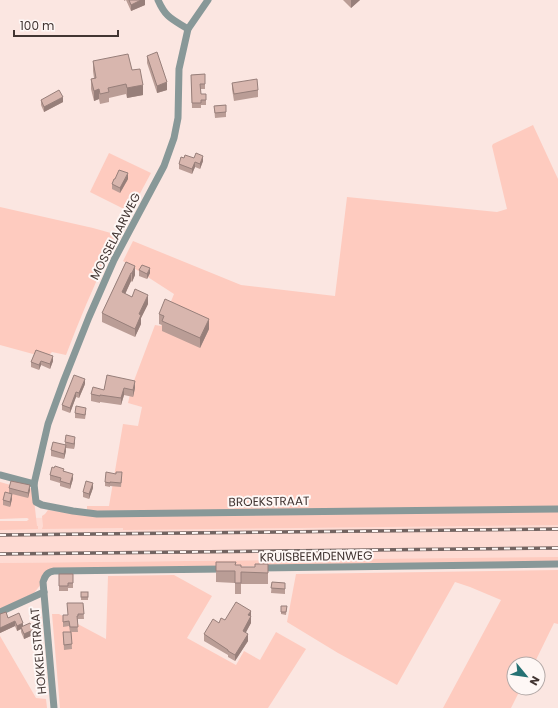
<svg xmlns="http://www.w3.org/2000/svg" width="558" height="708" viewBox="0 0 558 708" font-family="Poppins,sans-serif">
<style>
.built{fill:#fedbd3}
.green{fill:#fecbbf}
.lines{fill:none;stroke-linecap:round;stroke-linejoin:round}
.minor{stroke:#889898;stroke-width:7}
.rail-casing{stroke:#736461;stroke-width:3.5}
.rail{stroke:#fef7f5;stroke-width:2;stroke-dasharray:6;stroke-linecap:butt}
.wall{fill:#ba9d96}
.shaded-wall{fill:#977f7a}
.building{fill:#d8b6ae;stroke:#977f7a}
.labels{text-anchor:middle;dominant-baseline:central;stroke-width:4;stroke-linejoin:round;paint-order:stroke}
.street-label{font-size:12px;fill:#423532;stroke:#fef7f5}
</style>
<rect width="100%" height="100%" fill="#fbe6e1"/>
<path class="built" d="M558 512V561L333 559 0 563V521H27L29 520 28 518Z"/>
<g class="green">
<path d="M533 125 558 179V508L87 511V506H109L123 424 138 426 142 407 128 403 132 386 155 325 161 326 174 294 123 261 133 241 241 285 335 296 347 197 497 212 507 209 492 146 493 144Z"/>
<path d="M109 153 151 173 130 212 90 192Z"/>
<path d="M0 207 93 228 118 235C99 274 81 315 66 355L52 352 48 356 44 357 0 345Z"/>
<path d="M0 482 25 489 31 488 33 491 37 526H38V529L0 530V521H27L29 519 27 518 0 519Z"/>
<path d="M48 510 62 512 558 511V525L123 530V528L42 529 43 526 42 516 45 514Z"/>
<path d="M558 557V563L184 567 53 569 34 593 0 609V563Z"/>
<path d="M558 570V624L554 623 534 664H514V688H521L511 708H443L501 600 470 587 455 582 397 685 338 653 287 622 296 574Z"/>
<path d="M174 575 212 596 187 638 236 665 244 651 260 660 276 632 306 649 268 708H60L52 614H59L106 639 108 576Z"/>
<path d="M0 636 36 698 46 699 47 708H0Z"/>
</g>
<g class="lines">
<g class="minor">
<path d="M158 0C166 18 172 19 188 29"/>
<path d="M208 0 188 29 179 69 178 118 174 138 164 166 114 260 89 317 64 380 48 424 34 484 36 502 42 505 73 511 97 514 558 509"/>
<path d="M0 475 34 484"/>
<path d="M259 568 558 564"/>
<path d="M0 612 44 592"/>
<path d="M54 708 43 582C45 576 47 572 54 571L224 569"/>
</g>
<g class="rail-casing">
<g id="rail">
<path d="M0 535 558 529"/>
<path d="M0 554 558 548"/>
</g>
</g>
<use href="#rail" class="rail"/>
</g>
<g class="wall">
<path d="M124 0H145V5L131 11 126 0 124 1Z"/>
<path d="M343 0H360L351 8Z"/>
<path d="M147 56 167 90 157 93 147 63Z"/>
<path d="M93 61 132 70 143 95 127 98 126 94 109 98V102L100 104 99 99 94 101 91 89V79L94 78 93 71Z"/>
<path d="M205 74V89H200L201 94H206V105H201V108H192L191 75Z"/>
<path d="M232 83 258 90V97L234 101 232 89Z"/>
<path d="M41 100 63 102 44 112 41 105Z"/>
<path d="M226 105V117L215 118 214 106Z"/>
<path d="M184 158H194L203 161 200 169 195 167 192 174 179 169V164Z"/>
<path d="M128 179 120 193 112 189V184Z"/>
<path d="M126 262 135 275 132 282 131 281 125 294 148 304 141 318V324L135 337 102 322V313Z"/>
<path d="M139 270 150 273 147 279 139 276Z"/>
<path d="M159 314 209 329 200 348 162 331V325L159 324Z"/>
<path d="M36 350 53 361 50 369 41 365 39 370 31 367V362Z"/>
<path d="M107 375 135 388 133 397 124 395 121 405 100 402V403L91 401V394L104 390Z"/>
<path d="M85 384 79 398 76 397 70 413 62 410V405Z"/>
<path d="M75 413H86L85 419 75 418Z"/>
<path d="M65 442H75L74 449 66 448V451L64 459 51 456V450L65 445Z"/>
<path d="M64 471 73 479 70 489 60 486V483L50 480V475Z"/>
<path d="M122 476 121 487 110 486V487L105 486V482Z"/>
<path d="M9 488 30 490 28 498 12 494V499L10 507 3 505V500L9 493Z"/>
<path d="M93 488 89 499 83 497V492Z"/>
<path d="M216 562 235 565 241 567H255L268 564V584H241V594H235V583L216 582Z"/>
<path d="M59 574H73V588H68V591H59Z"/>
<path d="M272 582 285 583V594L271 593Z"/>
<rect x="81" y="592" width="7" height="8"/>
<path d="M83 603 84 619H78V621H77L78 632H71L72 649 64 650 63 632H70L69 626 63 627V615H68Z"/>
<path d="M281 606H287L286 615 281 614Z"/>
<path d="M251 611V623L245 633 248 641 235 661 228 657V655L204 641V634L219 623Z"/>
<path d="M0 614 8 618 23 626 33 635 24 639 21 632V629L17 631 15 626 0 633Z"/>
</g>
<g class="shaded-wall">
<path d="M141 0H145V5L131 11V5Z"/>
<path d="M351 0H360L351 8Z"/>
<path d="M167 82V90L157 93V86Z"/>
<path d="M143 85V95L127 98V88Z"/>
<path d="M99 89V99L94 101V91Z"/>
<path d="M63 97V102L44 112V107Z"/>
<path d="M203 156V161L200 169V164Z"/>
<path d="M195 162V167L192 174V169Z"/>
<path d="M128 173V179L120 193V188Z"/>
<path d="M135 266V275L132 282V273Z"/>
<path d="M150 268V273L147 279V274Z"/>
<path d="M131 273V281L122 301V292Z"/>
<path d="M148 295V304L141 318V324L135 337V329L139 314Z"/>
<path d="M209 319V329L200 348V338Z"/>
<path d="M53 356V361L50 369V364Z"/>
<path d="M41 361V365L39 370V365Z"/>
<path d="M85 379V384L79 398V393Z"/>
<path d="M135 381V388L133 397V390Z"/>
<path d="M124 388V395L121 405V398Z"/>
<path d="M76 392V397L70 413V408Z"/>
<path d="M75 437V442L74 449V444Z"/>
<path d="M66 445V451L64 459V454Z"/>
<path d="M73 474V479L70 489V484Z"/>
<path d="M93 483V488L89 499V494Z"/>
<path d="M30 485V490L28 498V493Z"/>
<path d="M12 494V499L10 507V502Z"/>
<path d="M251 611V623L243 638V631L248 615Z"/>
<path d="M15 621V626L0 633V628Z"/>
<path d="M23 623V628L21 627V629L17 631V626Z"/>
<path d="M33 630V635L24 639V634Z"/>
<path d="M248 634V641L235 661V655Z"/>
</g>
<g class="building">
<path d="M129 0H141L131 5Z"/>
<path d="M157 52 167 82 157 86 147 56Z"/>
<path d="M128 54 132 70 140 69 143 85 127 88 126 84 108 88 109 92 100 94 99 89 94 91 91 79 96 78 93 61Z"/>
<path d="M205 74V84H200L201 94H206V100H201V103H192L191 75Z"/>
<path d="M257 79 258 90 234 94 232 83Z"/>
<path d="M59 90 63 97 44 107 41 100Z"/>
<path d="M226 105V112L215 113 214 106Z"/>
<path d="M196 153 203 156 200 164 195 162 192 169 179 164 181 157 184 158 185 155 194 158Z"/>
<path d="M119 170 128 173 120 188 112 184 114 179H115Z"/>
<path d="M126 262 135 266 132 273H131L122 292 132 297 135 289 148 295 139 314 141 315 135 329 102 313Z"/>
<path d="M142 265 150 268 147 274 139 270Z"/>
<path d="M165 299 209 319 200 338 162 321 164 316 159 314Z"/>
<path d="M36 350 53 356 50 364 41 361 39 365 31 362Z"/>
<path d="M74 375 85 379 79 393 76 392 70 408 62 405Z"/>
<path d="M107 375 135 381 133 390 124 388 121 398 100 395V396L91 394 93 387 104 390Z"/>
<path d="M76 406 86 408 85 415 75 413Z"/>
<path d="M66 435 75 437 74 444 65 442Z"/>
<path d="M53 442 66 445 64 454 51 450Z"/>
<path d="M55 466 64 469 63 471 73 474 70 484 60 481 61 478 50 475 52 467 54 468Z"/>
<path d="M106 472 116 474V472H122L121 483 110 482V483L105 482Z"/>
<path d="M11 481 30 485 28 493 9 488Z"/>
<path d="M86 481 93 483 89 494 83 492Z"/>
<path d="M5 492 12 494 10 502 3 500Z"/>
<path d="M216 562H236L235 565H241V567H255V564H268V573L241 572V583H235V571H216Z"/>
<path d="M59 574H73V583H68V586H59Z"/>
<path d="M272 582 285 583V589L271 588Z"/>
<rect x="81" y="592" width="7" height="5"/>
<path d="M236 602 251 611 248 615 251 616 243 631 248 634 235 655 228 651V650L204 634 213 619 219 623 221 618 225 620Z"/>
<path d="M67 603H83L84 614H78V616H77L78 627H70L69 621 63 622V615H68Z"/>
<path d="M281 606H287L286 612H281Z"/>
<path d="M6 612 8 618 19 613 23 623 17 626 15 621 0 628V614Z"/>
<path d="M30 623 33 630 24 634 21 627Z"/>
<path d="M63 632H71L72 644 64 645Z"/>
</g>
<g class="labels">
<g class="street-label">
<text transform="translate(115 236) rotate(-63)">MOSSELAARWEG</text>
<text transform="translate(269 501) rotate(-1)">BROEKSTRAAT</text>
<text transform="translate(316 556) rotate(-1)">KRUISBEEMDENWEG</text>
<text transform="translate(38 651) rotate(-95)">HOKKELSTRAAT</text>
</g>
</g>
<g transform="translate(526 676) rotate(119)"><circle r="19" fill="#fef7f5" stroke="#b3a9a7"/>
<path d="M0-3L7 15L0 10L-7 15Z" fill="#267173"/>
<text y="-6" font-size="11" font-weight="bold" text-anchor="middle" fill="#423532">N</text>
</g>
<path d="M14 30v6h104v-6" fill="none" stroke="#423532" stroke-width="2"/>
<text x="20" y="30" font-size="12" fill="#423532" stroke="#fef7f5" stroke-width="3" paint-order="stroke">100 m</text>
</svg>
